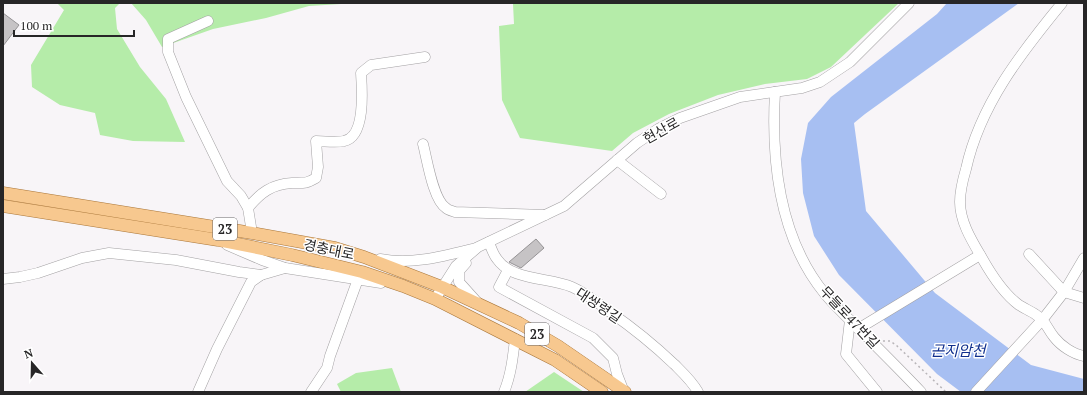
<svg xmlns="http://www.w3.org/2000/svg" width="1087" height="395" viewBox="0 0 1087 395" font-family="'PT Serif','Noto Sans KR',serif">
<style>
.green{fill:#b5eca9}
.water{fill:#a7bff2}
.building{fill:#c6c3c5;stroke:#959395}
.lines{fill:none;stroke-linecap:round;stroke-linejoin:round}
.minor-casing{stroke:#a3a1a3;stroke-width:11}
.major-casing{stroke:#aa773a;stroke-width:13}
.path{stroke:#b9b6b9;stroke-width:1.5;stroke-dasharray:2 3;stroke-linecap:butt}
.minor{stroke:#fff;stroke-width:10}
.major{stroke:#f7c88f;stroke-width:12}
.labels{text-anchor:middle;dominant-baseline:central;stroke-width:3;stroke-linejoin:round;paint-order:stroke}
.shield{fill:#fff;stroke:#686768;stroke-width:1}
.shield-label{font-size:13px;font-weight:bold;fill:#272627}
.street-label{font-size:14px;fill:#272627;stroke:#fff}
.water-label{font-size:15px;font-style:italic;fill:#102f8d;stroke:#fff}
</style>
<rect width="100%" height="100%" fill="#f8f5f8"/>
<g class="green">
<path d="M57 3H120L115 8 117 29 140 67 166 99 185 142 133 141 100 135 95 113 60 105 32 87 31 65 64 10Z"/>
<path d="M131 3H357L309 6 266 18 213 29 162 47 146 20Z"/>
<path d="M495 3H899L831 67 807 79 765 84 718 95 669 114 633 133 612 151 520 138 502 100 499 26 514 24 513 4Z"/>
<path d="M392 368 401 392H341L337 384 356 373Z"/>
<path d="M554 372 584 392H525Z"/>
</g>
<path class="water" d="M947 3H1019L865 114 854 123 866 211 935 293 1031 365 1084 379V392H961L937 374 839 275 814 236 803 193 801 159 808 123 831 97 937 14Z"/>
<g class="building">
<path d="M3 13 19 25 3 46Z"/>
<path d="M536 239 544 248 521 268 509 262Z"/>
</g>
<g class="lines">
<g class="minor-casing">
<g id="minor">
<path d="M1062 3C1021 53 980 105 966 169 963 179 960 191 960 202 960 222 972 241 982 258 991 274 1004 294 1019 305 1024 308 1030 311 1035 314 1047 322 1046 327 1054 337 1061 346 1073 354 1084 356"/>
<path d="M208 21 168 39V52L186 97 227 181 241 196 248 208 252 233"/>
<path d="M775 92C771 162 779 238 825 294 840 312 858 327 874 344 890 360 906 376 921 392"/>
<path d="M423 144C427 159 433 200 446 208 448 210 452 211 455 212L545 215"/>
<path d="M617 160 661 194"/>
<path d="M248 208C260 193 272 184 292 183 303 183 306 184 316 178L318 167 316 141C325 141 335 143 344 141 366 137 362 88 361 73L371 65 425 57"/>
<path d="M489 242C491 248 493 254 497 259 512 281 549 277 572 287 586 293 598 303 610 312 633 328 654 345 674 364 683 373 692 381 698 392"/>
<path d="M227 245 262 260 285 268 381 283"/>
<path d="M1029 254 1064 292 1084 298"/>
<path d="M380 259C413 265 444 256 476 248"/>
<path d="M466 263 459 271V282L477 302"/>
<path d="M508 270 499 287 593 338 613 358 617 374 624 392"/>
<path d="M3 279 20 277 38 273 82 258 109 253 176 260 239 272 261 275"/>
<path d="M435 299 456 266 478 247 564 206 637 143 658 129 680 118 740 97 802 88 820 82 850 62 909 3"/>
<path d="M850 320 846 354 877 392"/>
<path d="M858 329 980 255"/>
<path d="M198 392 217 349 251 282 261 275 285 268"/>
<path d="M311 392 327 368 330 356 358 279"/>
<path d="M504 392C511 375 513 357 515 339"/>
<path d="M976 392 1043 319 1064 292 1084 258"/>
</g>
</g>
<g class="major-casing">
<g id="major">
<path d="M3 193 252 233 335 248 364 257 442 287 519 323 558 346 625 392"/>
<path d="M3 206 218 240 292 255 362 272 403 286 435 299 555 360 602 392"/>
</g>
</g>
<path class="path" d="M883 341H890L896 345 946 392"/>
<use href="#minor" class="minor"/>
<use href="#major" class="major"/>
</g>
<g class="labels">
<g class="shield">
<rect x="213" y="218" width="24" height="22" rx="3"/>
<rect x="525" y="323" width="24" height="22" rx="3"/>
</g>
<g class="shield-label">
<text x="225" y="229">23</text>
<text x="537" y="334">23</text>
</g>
<g class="street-label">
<text transform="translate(661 130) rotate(-29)">현산로</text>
<text transform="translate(329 249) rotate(12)">경충대로</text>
<text transform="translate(599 305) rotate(34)">대쌍령길</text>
<text transform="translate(850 317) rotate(47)">무들로47번길</text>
</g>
<g class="water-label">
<text x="958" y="350">곤지암천</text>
</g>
</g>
<rect width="1087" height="395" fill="none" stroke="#272627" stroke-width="8"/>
<g transform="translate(32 363) rotate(340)" stroke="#ffffff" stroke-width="3" paint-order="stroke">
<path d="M0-3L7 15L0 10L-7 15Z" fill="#272627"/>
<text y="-6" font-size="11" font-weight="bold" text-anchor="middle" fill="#272627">N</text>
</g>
<path d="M14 30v6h120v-6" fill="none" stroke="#272627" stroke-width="2"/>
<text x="20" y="30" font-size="12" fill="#272627" stroke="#ffffff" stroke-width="3" paint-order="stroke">100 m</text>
</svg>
